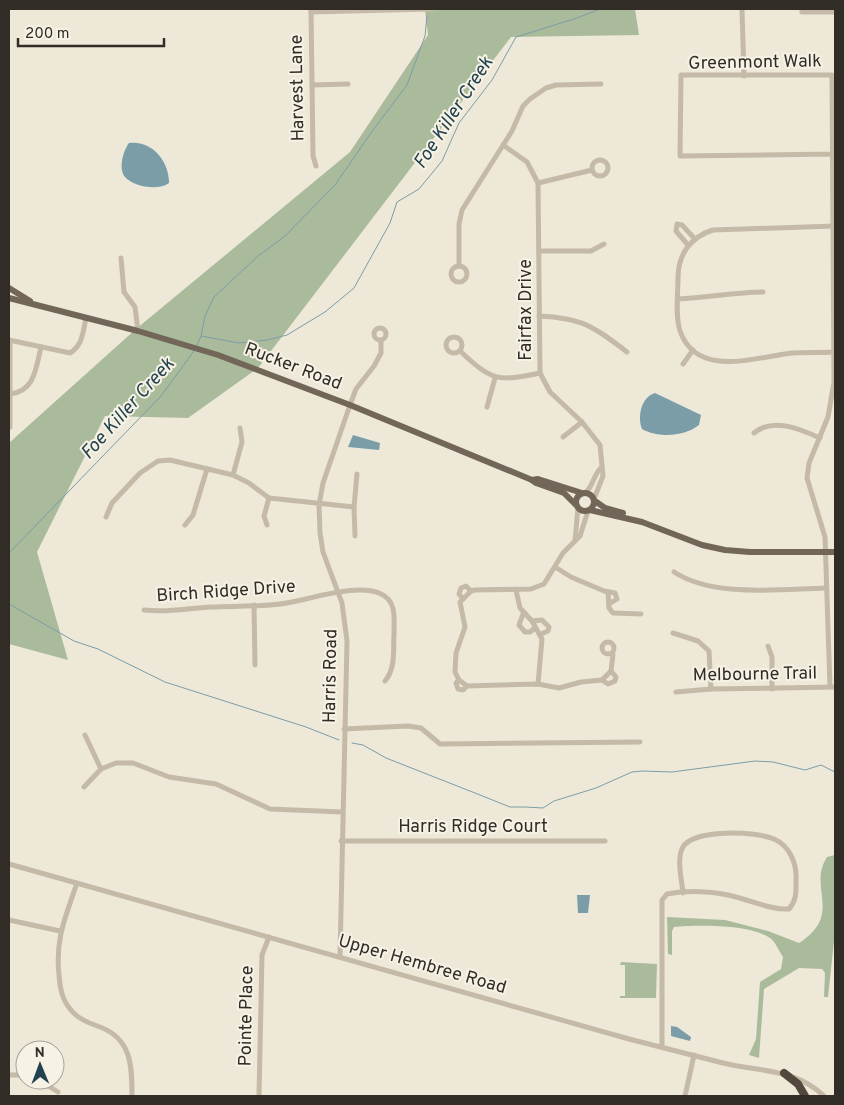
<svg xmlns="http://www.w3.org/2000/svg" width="844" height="1105" viewBox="0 0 844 1105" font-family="Overpass,sans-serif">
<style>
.green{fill:#aabb9b}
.water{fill:#7b9da8}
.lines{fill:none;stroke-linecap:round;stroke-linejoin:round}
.stream{stroke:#7b9da8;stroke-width:1}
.minor{stroke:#c4baa7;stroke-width:5}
.major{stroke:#726659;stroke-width:6}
.highway{stroke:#52483e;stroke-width:8}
.labels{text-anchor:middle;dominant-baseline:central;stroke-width:4;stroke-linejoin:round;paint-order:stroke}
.street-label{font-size:18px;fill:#322c26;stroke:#f6f2e5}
.water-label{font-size:19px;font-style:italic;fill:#21424e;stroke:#f6f2e5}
</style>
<rect width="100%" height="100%" fill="#eee8d9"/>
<g class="green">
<path d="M425 9H635L639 35 511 37 258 368 188 418 105 416 37 552 68 660 9 644V443L136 329 350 152 428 35Z"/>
<path d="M835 855V932L828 997H824L825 973 822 969 799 968 764 989 759 1058 749 1055 756 1039 760 982 781 969 783 957C779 951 775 941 770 938 750 924 697 925 674 927L672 931V955L668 954 667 917 725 920 768 931 799 943C844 914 807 888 827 857Z"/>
<path d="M621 962 657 964 656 998H620V996H625V965H620Z"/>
</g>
<g class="water">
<path d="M129 143C152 140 169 161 169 183 158 191 134 187 125 177 118 169 123 151 129 143Z"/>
<path d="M655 393 701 415 699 425C684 437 658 438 642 429 637 417 641 397 655 393Z"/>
<path d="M353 435 380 443 379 450 348 447Z"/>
<path d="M577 895H590L588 913H578Z"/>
<path d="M671 1026 677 1027 691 1037 690 1041 671 1036Z"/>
</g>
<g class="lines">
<g class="stream">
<path d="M201 336 205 316 214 297 258 256 285 236 335 185 373 130 407 85 425 36 427 16"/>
<path d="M197 345 201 336 239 343 267 340 287 335 325 312 354 288 390 223 397 202 419 189 442 161 459 123 492 80 516 37 577 18 600 9"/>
<path d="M9 553 161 396 194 351"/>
<path d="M9 604 74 641 98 649 165 682 306 727 339 740"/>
<path d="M352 743 363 745 386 758 475 793 510 807H525L543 808 554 801 596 788 632 772 642 771 672 772 755 761 773 762 805 770 821 765 835 772"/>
</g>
<g class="minor">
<path d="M311 9 313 156 316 166"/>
<path d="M742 9 744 76"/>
<path d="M802 9V12H835"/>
<path d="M311 12 432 9"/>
<path d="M312 85 348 84"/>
<path d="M503 145 527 162 538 183 540 373 550 392 582 422 600 445 603 476 594 499"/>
<circle cx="600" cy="168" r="8"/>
<path d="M538 183 592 170"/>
<path d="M688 245 676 231 677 224 682 225 695 239"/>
<path d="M539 251H591L604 244"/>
<path d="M121 258 124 292 135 307 138 331"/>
<circle cx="459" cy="274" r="8"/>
<path d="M459 266V224L462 210 512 131 523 106 530 99 546 88 556 85 601 84"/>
<path d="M678 299C707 298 734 292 763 292"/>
<path d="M539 316C582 318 593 326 627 352"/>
<circle cx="380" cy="334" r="6"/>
<circle cx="454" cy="345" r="8"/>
<path d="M9 340 70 353C83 345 83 331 86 318"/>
<path d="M10 341V427"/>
<path d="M460 351C492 381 497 382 540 373"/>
<path d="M834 352C820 353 806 352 792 353 756 357 697 379 680 331 675 315 678 295 678 278 678 255 690 237 713 230L834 226"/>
<path d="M683 364 693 350"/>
<path d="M10 394C35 391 36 368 41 347"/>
<path d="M487 407 495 378"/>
<path d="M754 433C773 417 800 429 820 438"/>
<path d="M563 437 582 422"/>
<path d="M233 475 242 442 240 428"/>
<path d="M585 493C594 486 593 474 602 467"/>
<path d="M588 511 580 536 563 553 544 584 531 589 475 590 471 591 460 602 465 627 456 653 455 672 459 680 467 686 538 684 559 688 581 682 602 680 611 671 613 654"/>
<path d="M106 517 112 503 140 473 158 461 170 460 233 475 249 483 269 498 354 507"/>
<path d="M185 525 193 515 207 469"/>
<path d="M267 525 264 516 269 498"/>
<path d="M355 536 354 507 357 474"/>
<path d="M575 541 578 507"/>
<path d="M555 567 571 577 604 591 615 593 617 599 609 604"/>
<path d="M674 572C714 598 780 589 826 588"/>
<path d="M516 590 520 608 532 621 542 639 538 684"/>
<path d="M608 592 609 608 613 613 641 614"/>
<path d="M463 599 459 594 461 588 466 586 471 591"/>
<path d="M254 605 255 665"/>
<path d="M144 610C170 613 187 608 212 607 234 606 258 607 280 604 306 601 357 582 381 594 397 601 394 619 394 634 393 650 396 668 385 681"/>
<path d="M523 614 519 625 525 632H530L535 628"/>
<path d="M532 621 542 620 549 627 548 631 541 634"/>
<path d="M673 633 698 641 709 651 711 689"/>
<circle cx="608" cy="648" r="6"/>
<path d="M768 646 772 657V689"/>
<path d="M459 680 456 683 458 689 463 690 467 686"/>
<path d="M602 680 608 684 615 681 616 677 611 671"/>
<path d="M830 687 825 537 807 478 809 463 828 417 834 382 832 75H681L680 156 834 154"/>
<path d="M676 692 711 689 835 687"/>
<path d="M344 729 408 726 421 728 440 744 640 742"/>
<path d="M85 735 101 769"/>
<path d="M84 787 101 769 116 763H133L169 777 216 784 270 809 342 812"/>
<path d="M341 841H605"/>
<path d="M9 864 629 1039C660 1047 691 1055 723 1063 759 1072 795 1068 824 1096"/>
<path d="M77 883C66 916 55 938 59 975 60 988 62 1000 71 1010 78 1019 89 1023 100 1027 132 1039 132 1067 132 1096"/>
<path d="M9 920 60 931"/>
<path d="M340 957 347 641 342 603 323 552 320 533 319 505 323 483 350 405 356 389 374 366 381 353V341"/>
<path d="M662 1047V900L667 894C688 890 715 891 736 897 752 901 772 910 789 909 797 900 796 891 796 880 797 864 790 846 774 839 756 831 693 829 683 847 676 858 682 881 683 893"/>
<path d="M9 1075H25"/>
<path d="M39 1080 58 1092"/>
<path d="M259 1096 262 955 269 937"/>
<path d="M685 1096 694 1055"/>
</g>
<g class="major">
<path d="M9 288 30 301"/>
<path d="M9 298 138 331 218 355 350 405 532 480 536 483 564 493 576 505"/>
<path d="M532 480 538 479 582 493"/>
<circle cx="585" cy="502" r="9"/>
<path d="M595 501 605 508 623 513"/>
<path d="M590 510 642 522 702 545 725 550 750 552H835"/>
</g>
<path class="highway" d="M784 1073 798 1084 805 1096"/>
</g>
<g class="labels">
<g class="street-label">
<text transform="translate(755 63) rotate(-1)">Greenmont Walk</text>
<text transform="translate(298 88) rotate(-91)">Harvest Lane</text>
<text transform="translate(526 310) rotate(-90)">Fairfax Drive</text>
<text transform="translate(293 367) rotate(21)">Rucker Road</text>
<text transform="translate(226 592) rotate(-4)">Birch Ridge Drive</text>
<text transform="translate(755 675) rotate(-1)">Melbourne Trail</text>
<text transform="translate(331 676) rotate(-89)">Harris Road</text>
<text x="473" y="827">Harris Ridge Court</text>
<text transform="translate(422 965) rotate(16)">Upper Hembree Road</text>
<text transform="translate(247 1016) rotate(-89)">Pointe Place</text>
</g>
<g class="water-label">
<text transform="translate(454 113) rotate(-57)">Foe Killer Creek</text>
<text transform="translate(128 409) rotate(-48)">Foe Killer Creek</text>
</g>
</g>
<rect width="844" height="1105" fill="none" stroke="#322c26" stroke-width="20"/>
<g transform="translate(40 1065) rotate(359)"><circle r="24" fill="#f6f2e5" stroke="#a8a399"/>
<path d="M0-4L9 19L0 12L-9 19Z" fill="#21424e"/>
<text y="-8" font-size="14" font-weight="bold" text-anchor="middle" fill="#322c26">N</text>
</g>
<path d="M18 38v8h146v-8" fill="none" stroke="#322c26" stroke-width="2.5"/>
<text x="25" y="38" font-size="15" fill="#322c26" stroke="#f6f2e5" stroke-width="4" paint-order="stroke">200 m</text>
</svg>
